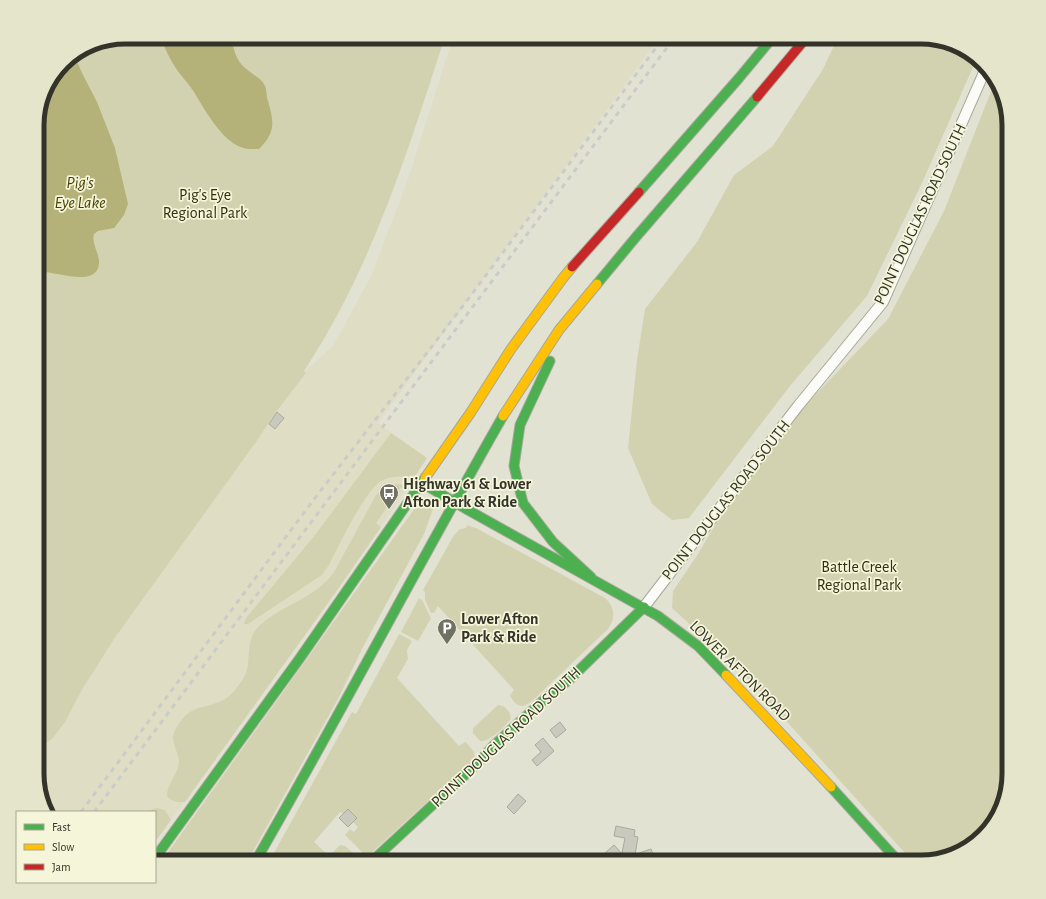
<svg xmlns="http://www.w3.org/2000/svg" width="1046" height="899" viewBox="0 0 1046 899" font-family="'Alegreya Sans',sans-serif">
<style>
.built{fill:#dfdec5}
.green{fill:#d3d2b0}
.water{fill:#b4b279}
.building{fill:#cac9be;stroke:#a9a99e}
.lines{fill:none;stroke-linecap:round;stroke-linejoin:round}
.street-casing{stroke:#a7a79c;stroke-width:12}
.fast-casing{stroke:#a7a79c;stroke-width:11}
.slow-casing{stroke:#a7a79c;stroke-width:11}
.jam-casing{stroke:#a7a79c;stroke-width:11}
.street{stroke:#fbfbf8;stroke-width:10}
.fast{stroke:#4caf50;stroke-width:9}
.slow{stroke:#ffc107;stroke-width:9}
.jam{stroke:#c62828;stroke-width:9}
.rail{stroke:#cbcbc7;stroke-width:3;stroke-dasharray:5 5;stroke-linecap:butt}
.labels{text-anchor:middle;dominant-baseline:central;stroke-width:3.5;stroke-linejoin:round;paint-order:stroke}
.park-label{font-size:16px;fill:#312f0e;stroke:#f5f5da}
.street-label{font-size:16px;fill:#333329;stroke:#f5f5da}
.poi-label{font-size:16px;font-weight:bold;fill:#333329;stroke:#f5f5da;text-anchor:start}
.water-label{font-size:17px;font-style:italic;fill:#464205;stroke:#f5f5da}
.rim{fill:none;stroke:#333329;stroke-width:5}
</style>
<rect width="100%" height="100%" fill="#e2e2d3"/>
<path class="built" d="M453 37H660L378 423 427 458 367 548 171 820 158 810 152 812H46L37 779V740L304 372 333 346 372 274 408 179Z"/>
<g class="green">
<path d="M125 37H445C407 153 372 268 304 371L306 373 276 412 256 442 114 639 83 688 65 722 52 739 37 749V119L46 86 67 59 92 44Z"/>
<path d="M838 37H921L954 44 977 58 922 183 867 296 790 386 689 518 672 520 652 504 628 448 637 360 645 309 697 242 734 175 773 146 823 69Z"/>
<path d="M995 81 1002 91 1009 125V774L1002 807 987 832 955 855 921 862H913L743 673 672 608 673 591 698 554 753 460 888 319 944 211Z"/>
<path d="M391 433 427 458 416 475C405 478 393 475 383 480 365 489 339 546 329 565L322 575 248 624H244L246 618 315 535Z"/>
<path d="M397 484 404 485 407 488 405 490 401 487 376 523 381 527 336 592 185 802C178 802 172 802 167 796 167 783 178 775 179 762 179 753 172 745 173 736 174 731 177 726 180 722 192 704 208 709 225 699 232 695 238 686 243 679 254 662 242 642 260 625 282 605 316 598 334 572L376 495 387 487Z"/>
<path d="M421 502 433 509 424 534 363 647 338 699 247 862H161L415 508Z"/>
<path d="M467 525 476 528 605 598C615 607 616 618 608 629L532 701 524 706C518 707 512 701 510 695L514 690 438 606 434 613H431L425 600V592L423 590 454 535 460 529 466 528Z"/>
<path d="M419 598 422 600 431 618 418 641 401 632Z"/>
<path d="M399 634 412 641 407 650 408 659 397 678 459 746 465 742H466L474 752 475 758 369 855 364 854 345 835 350 829 354 832 358 827 353 822 357 817 348 809 343 814 340 812 314 842 329 856 340 845 345 846 358 857 359 862H269L352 712 356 714Z"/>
<path d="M498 705 503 706C508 709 512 714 510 720 504 727 490 742 480 741L473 733V728Z"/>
<path d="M157 808 165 810 171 820 155 842V812H144Z"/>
</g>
<g class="water">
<path d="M160 37H232C233 51 237 63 249 71 255 76 262 79 265 86 267 90 266 96 268 101 274 122 276 132 259 149 252 149 246 150 238 146 220 137 204 109 194 92 189 84 182 77 177 70 170 60 165 48 160 37Z"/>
<path d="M74 55 83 75 97 102 115 148 128 204 124 215 114 228 98 231 94 234C91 244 100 254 99 264 96 289 54 270 37 272V119L46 86 67 59Z"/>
</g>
<g class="building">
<path d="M277 412 284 418 275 429 269 424Z"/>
<path d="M560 722 566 730 556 738 550 730Z"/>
<path d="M543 738 554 751 537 766 532 760 541 752 535 745Z"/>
<path d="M518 794 526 801 514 814 507 807Z"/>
<path d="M348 809 357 818 348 827 339 818Z"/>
<path d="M616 826 635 830 634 836 638 837 635 855 622 853 625 838 614 836Z"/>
<path d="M614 845 623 855 616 862H612L604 854Z"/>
<path d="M651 849 656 862H643L639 853Z"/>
</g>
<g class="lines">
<g class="street-casing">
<path id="street" d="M644 607 798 406 883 302 986 68"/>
</g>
<g class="fast-casing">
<g id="fast">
<path d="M639 192 739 78 773 37"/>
<path d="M597 284 636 237 757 97"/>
<path d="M550 361 520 425 514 466 523 503 553 542 591 577"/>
<path d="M422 483 468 510 658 616 698 646 726 675"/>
<path d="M831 787 899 862"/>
<path d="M155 858 300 658 425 478"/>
<path d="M255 862C340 715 419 563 503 416"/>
<path d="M371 862 478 763 492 747 546 698 569 680 644 607"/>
</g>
</g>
<g class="slow-casing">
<g id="slow">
<path d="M503 416 559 330 597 284"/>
<path d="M425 478 471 412 511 349 563 278 572 267"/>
<path d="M726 675 831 787"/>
</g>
</g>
<g class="jam-casing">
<g id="jam">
<path d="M757 97 807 37"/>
<path d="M572 267 639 192"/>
</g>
</g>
<use href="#street" class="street"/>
<use href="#fast" class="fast"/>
<use href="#slow" class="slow"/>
<use href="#jam" class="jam"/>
<g class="rail">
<path d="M81 812 312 502 466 302 664 37"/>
<path d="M94 812 675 37"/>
</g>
</g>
<defs>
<g id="bus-pin" transform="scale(1)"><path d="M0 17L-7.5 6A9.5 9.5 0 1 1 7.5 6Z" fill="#707064" stroke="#f5f5da"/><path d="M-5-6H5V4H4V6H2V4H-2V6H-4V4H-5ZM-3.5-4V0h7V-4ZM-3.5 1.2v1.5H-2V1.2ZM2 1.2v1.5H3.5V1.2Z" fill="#fff"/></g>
<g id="parking-pin" transform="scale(1)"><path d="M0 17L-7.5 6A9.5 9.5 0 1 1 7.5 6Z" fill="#707064" stroke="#f5f5da"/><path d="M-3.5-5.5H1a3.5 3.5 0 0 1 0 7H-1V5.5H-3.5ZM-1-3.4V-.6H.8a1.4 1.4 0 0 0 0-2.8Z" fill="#fff"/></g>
</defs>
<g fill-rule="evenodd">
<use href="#bus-pin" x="389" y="493"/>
<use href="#parking-pin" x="447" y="628"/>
</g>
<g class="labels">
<g class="park-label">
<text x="205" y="195">Pig's Eye<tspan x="205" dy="18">Regional Park</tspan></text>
<text x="859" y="567">Battle Creek<tspan x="859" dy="18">Regional Park</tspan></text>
</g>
<g class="street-label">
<text transform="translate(920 214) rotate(-65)">POINT DOUGLAS ROAD SOUTH</text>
<text transform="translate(726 500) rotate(-52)">POINT DOUGLAS ROAD SOUTH</text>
<text transform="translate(740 671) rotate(45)">LOWER AFTON ROAD</text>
<text transform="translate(506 737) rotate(-43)">POINT DOUGLAS ROAD SOUTH</text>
</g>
<g class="poi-label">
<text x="403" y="484">Highway 61 &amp; Lower<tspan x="403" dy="18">Afton Park &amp; Ride</tspan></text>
<text x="461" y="619">Lower Afton<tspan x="461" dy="18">Park &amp; Ride</tspan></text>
</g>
<g class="water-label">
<text x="80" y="182">Pig's<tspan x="80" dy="20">Eye Lake</tspan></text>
</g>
</g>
<path d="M0 0H1046V899H0ZM125 44H921A81 81 0 0 1 1002 125V774A81 81 0 0 1 921 855H125A81 81 0 0 1 44 774V125A81 81 0 0 1 125 44Z" fill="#e5e5cc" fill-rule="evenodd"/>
<path class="rim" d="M125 44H921A81 81 0 0 1 1002 125V774A81 81 0 0 1 921 855H125A81 81 0 0 1 44 774V125A81 81 0 0 1 125 44Z"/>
<rect x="16" y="811" width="140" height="72" fill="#f5f5da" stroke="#a7a793"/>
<rect x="24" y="824" width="20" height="6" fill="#4caf50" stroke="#a7a793"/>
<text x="52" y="831" font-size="12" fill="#333329">Fast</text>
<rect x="24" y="844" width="20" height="6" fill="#ffc107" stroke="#a7a793"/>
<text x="52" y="851" font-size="12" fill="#333329">Slow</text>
<rect x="24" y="864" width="20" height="6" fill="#c62828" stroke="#a7a793"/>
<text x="52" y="871" font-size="12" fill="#333329">Jam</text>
</svg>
